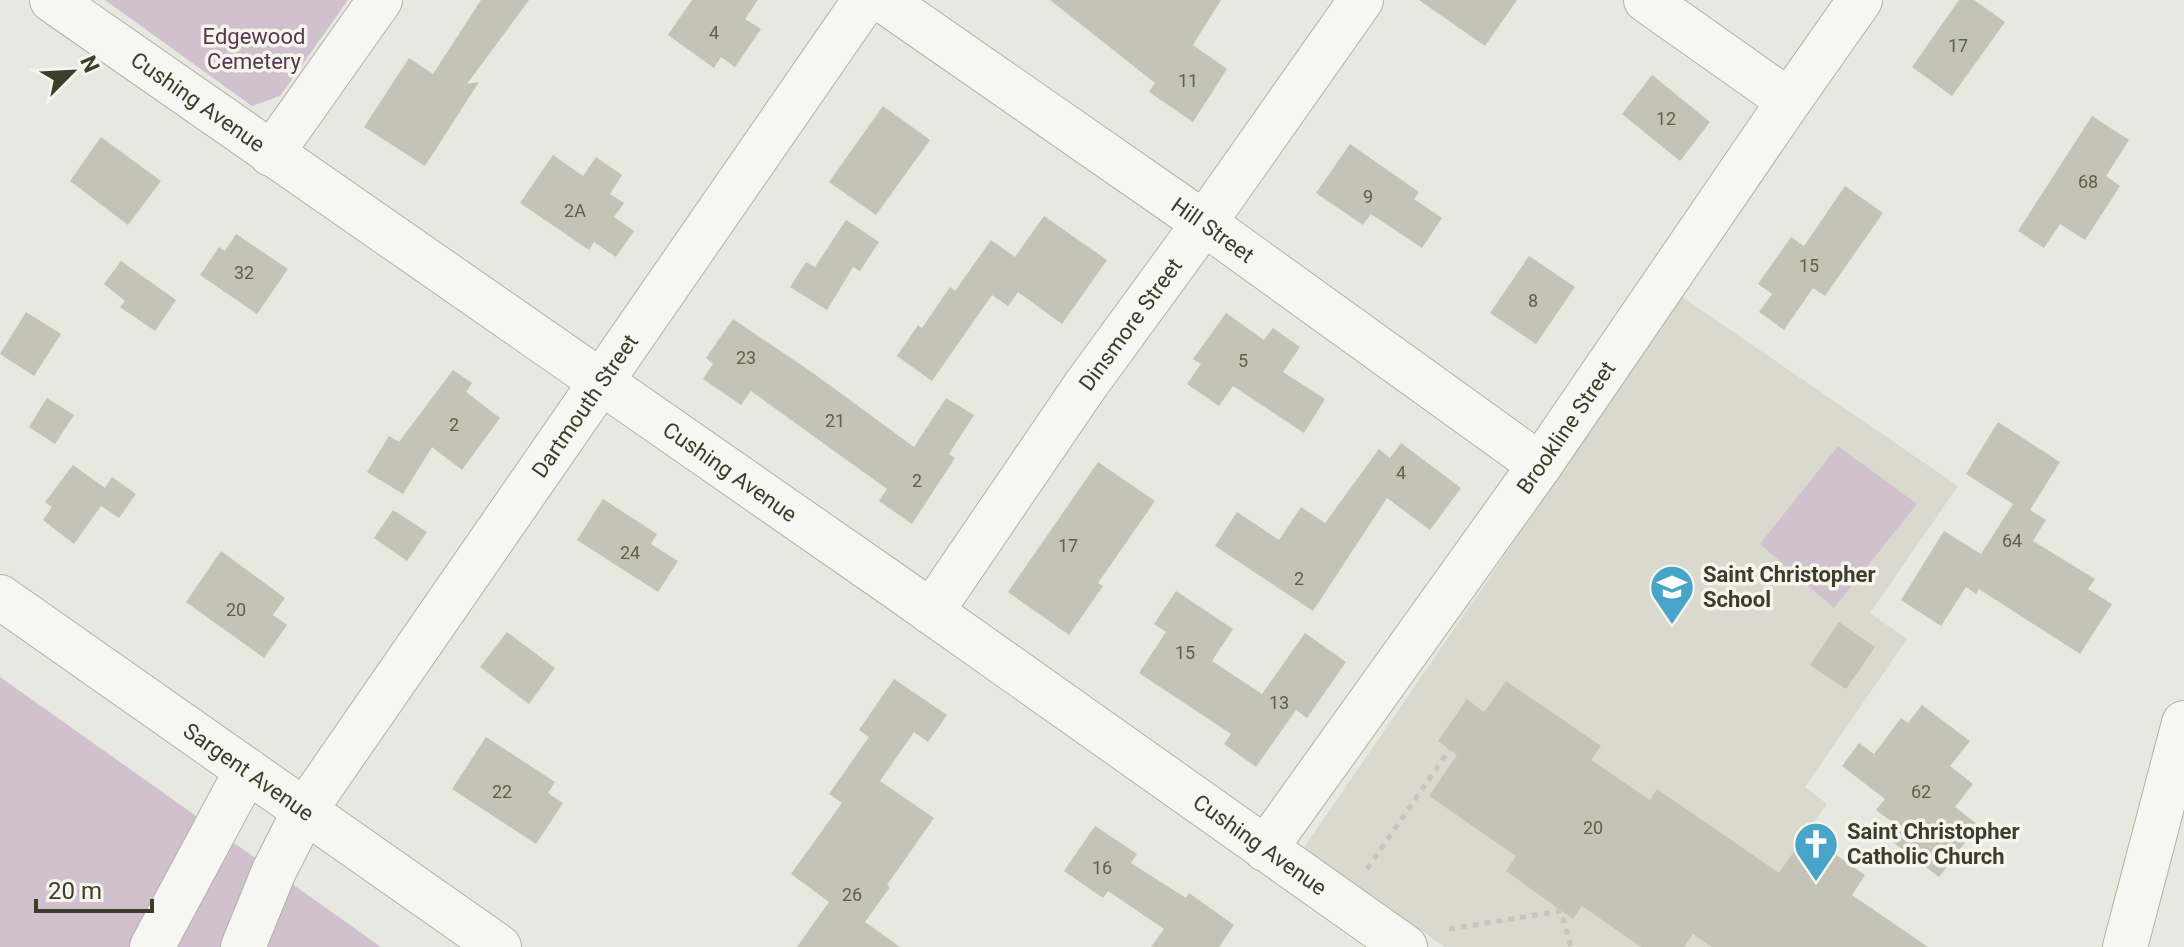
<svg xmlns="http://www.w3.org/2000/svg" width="2184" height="947" viewBox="0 0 2184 947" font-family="Roboto,sans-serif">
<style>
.built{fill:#d9dacd}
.green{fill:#d1c0ce}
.building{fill:#c3c4b6}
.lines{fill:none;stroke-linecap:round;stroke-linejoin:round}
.minor-casing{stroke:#b1b2a5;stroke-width:46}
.path{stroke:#c6c6be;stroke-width:5;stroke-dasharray:6 6;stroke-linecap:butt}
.minor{stroke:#f6f6f2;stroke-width:44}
.labels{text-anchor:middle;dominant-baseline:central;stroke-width:7;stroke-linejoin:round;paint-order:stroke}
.number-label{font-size:18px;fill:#5e604c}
.park-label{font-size:22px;fill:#593651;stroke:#f5f5ee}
.street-label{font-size:22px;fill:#3d3e29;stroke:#f5f5ee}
.poi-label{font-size:22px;font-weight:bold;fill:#3d3e29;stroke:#f5f5ee;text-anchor:start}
</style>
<rect width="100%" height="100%" fill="#e7e8df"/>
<path class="built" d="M1682 297 1958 486 1870 613 1907 639 1805 787 1827 804 1750 916 1793 947H1445L1303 849Z"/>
<g class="green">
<path d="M105 0H348L280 96 252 106Z"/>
<path d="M1838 446 1917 504 1834 608 1760 544Z"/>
<path d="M0 677 381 947H0Z"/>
</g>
<g class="building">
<path d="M481 0H529L467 84 479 82 425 166 364 127 409 58 433 74Z"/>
<path d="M692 0H758L745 19 761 29 735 67 721 57 714 68 668 35Z"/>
<path d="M1050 0H1221L1193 45 1227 69 1193 122 1149 92 1155 83Z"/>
<path d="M1419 0H1517L1485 46Z"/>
<path d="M1959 0H1974L2005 22 1952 96 1912 67Z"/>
<path d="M1652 75 1710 122 1680 161 1622 114Z"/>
<path d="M883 106 930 140 876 215 829 182Z"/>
<path d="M2092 116 2129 140 2106 176 2120 186 2085 240 2060 224 2044 248 2018 231Z"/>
<path d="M101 137 161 181 128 225 70 181Z"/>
<path d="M1350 144 1419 192 1414 199 1442 218 1422 248 1371 214 1363 225 1316 193Z"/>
<path d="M553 155 583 176 596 157 622 175 610 194 624 203 614 217 634 231 616 257 594 242 589 250 520 203Z"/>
<path d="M1845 186 1883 213 1825 296 1813 288 1784 330 1759 312 1772 294 1758 284 1791 237 1804 246Z"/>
<path d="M1044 216 1107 260 1062 324 1018 292 1008 306 992 295 932 381 897 356 918 325 922 328 950 287 955 291 991 240 1015 257Z"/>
<path d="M846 220 879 242 860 271 853 267 827 310 790 287 806 262 815 267Z"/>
<path d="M236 234 288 269 257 314 200 275 219 247 225 251Z"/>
<path d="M1529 256 1575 287 1536 344 1490 313Z"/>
<path d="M121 261 176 300 155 331 120 307 125 301 104 284Z"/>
<path d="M26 312 61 334 34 376 0 354Z"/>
<path d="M1226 313 1264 340 1273 328 1300 347 1283 372 1325 399 1304 433 1233 386 1219 406 1187 384 1201 364 1193 359Z"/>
<path d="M733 319 813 373 914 447 946 398 974 415 949 454 955 458 912 524 879 501 887 489 751 391 741 405 703 379 713 364 706 358Z"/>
<path d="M453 370 472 383 466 392 500 418 462 470 432 447 403 494 367 472 389 436 399 442Z"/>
<path d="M47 398 74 415 55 444 29 427Z"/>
<path d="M1998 422 2060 462 2030 510 2046 520 2033 541 2095 579 2088 589 2112 604 2080 654 1979 589 1976 594 1966 587 1941 626 1901 600 1944 531 1981 554 2013 504 1966 474Z"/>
<path d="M1401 443 1461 488 1430 530 1387 498 1313 611 1215 546 1237 512 1279 540 1301 507 1325 523 1379 449 1390 458Z"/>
<path d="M1098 462 1155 501 1098 583 1103 586 1069 635 1008 592Z"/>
<path d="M73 465 105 488 112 477 136 494 119 518 101 506 74 544 43 520 52 507 45 502Z"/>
<path d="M603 499 657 534 651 544 678 561 658 592 577 540Z"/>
<path d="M393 510 427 532 407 561 374 538Z"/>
<path d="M221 551 285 598 273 615 287 625 264 658 186 602Z"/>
<path d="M1176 591 1233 629 1212 661 1262 694 1305 633 1346 662 1307 718 1296 710 1256 767 1224 744 1231 734 1139 673 1166 632 1154 624Z"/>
<path d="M1839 622 1875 647 1846 689 1810 665Z"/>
<path d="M507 632 555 668 529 704 480 667Z"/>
<path d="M894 679 947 715 928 742 914 732 880 781 934 818 887 885 890 887 865 922 900 947H797L829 902 791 874 842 803 829 794 869 737 859 730Z"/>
<path d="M1506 681 1601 746 1591 760 1650 800 1657 789 1779 873 1806 834 1865 875 1852 895 1928 947H1712L1693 934 1684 947H1641L1582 906 1573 919 1506 871 1516 856 1429 796 1457 755 1438 741 1467 699 1484 712Z"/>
<path d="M1922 705 1970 741 1950 766 1973 784 1955 807 1978 825 1939 877 1890 840 1900 828 1876 810 1885 799 1842 766 1859 743 1874 754 1901 718 1908 723Z"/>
<path d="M486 737 555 782 548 793 563 803 536 844 452 789Z"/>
<path d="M1095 826 1137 854 1131 863 1186 898 1189 893 1234 925 1219 947H1151L1164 929 1108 891 1103 898 1064 871Z"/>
</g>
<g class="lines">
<g class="minor-casing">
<g id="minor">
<path id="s1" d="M52 0 899 589 1405 947"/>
<path id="s2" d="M883 0 1204 223 1540 465"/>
<path d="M1646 0 1789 101"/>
<path d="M271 154 380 0"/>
<path id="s3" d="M0 597 499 947"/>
<path id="s4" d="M931 612 1085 386 1204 223 1361 0"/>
<path id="s5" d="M1265 849 1540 465 1789 101 1860 0"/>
<path d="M152 947 247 770"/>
<path id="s6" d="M243 947 274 871 305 810 865 0"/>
<path d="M2125 947 2184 723"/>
</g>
</g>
<g class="path">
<path d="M1367 869 1450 749"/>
<path d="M1449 929 1561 911 1571 947"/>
</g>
<use href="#minor" class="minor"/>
</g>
<defs>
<g id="school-pin" transform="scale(2.3)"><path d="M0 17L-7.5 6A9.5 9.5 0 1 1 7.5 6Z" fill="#48a4c8" stroke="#f5f5ee"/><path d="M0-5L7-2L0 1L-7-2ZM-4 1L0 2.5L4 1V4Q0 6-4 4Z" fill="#fff"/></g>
<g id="church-pin" transform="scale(2.3)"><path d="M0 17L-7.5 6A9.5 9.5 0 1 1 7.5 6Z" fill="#48a4c8" stroke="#f5f5ee"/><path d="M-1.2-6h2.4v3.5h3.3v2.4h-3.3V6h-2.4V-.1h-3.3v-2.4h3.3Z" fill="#fff"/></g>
</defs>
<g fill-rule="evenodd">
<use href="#school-pin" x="1672" y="587"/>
<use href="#church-pin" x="1816" y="844"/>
</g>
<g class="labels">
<g class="number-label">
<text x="714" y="32">4</text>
<text x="1958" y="45">17</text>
<text x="1188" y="80">11</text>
<text x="1666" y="118">12</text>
<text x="2088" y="181">68</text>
<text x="1368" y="196">9</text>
<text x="575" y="210">2A</text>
<text x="1809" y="265">15</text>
<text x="244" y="272">32</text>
<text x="1533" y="300">8</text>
<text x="746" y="357">23</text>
<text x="1243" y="360">5</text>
<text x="835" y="420">21</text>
<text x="454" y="424">2</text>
<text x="1401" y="472">4</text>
<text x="917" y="480">2</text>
<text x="2012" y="540">64</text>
<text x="1068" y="545">17</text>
<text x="630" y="552">24</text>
<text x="1299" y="578">2</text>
<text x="236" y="609">20</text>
<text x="1185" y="652">15</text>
<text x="1279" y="702">13</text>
<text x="502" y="791">22</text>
<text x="1921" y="791">62</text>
<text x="1593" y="827">20</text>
<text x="1102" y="867">16</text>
<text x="852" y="894">26</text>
</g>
<g class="park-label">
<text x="254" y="36">Edgewood<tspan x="254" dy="25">Cemetery</tspan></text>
</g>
<g class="street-label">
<text stroke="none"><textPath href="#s1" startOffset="178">Cushing Avenue</textPath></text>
<text stroke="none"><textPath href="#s2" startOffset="402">Hill Street</textPath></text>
<text stroke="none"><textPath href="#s4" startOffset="350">Dinsmore Street</textPath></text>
<text stroke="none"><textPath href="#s6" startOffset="642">Dartmouth Street</textPath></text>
<text stroke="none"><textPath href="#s5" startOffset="518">Brookline Street</textPath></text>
<text stroke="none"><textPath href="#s1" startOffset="826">Cushing Avenue</textPath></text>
<text stroke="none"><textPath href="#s3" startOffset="304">Sargent Avenue</textPath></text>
<text stroke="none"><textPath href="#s1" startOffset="1474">Cushing Avenue</textPath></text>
</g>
<g class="poi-label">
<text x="1703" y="574">Saint Christopher<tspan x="1703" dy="25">School</tspan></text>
<text x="1847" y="831">Saint Christopher<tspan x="1847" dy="25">Catholic Church</tspan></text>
</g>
</g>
<g transform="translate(72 72) rotate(66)" stroke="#f5f5ee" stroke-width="6" paint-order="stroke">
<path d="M0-6L14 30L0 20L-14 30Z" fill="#3d3e29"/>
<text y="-12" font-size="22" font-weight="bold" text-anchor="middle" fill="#3d3e29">N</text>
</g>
<path d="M36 899v12h116v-12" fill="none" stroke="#3d3e29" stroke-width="4"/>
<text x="48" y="899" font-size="24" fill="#3d3e29" stroke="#f5f5ee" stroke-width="6" paint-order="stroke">20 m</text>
</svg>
